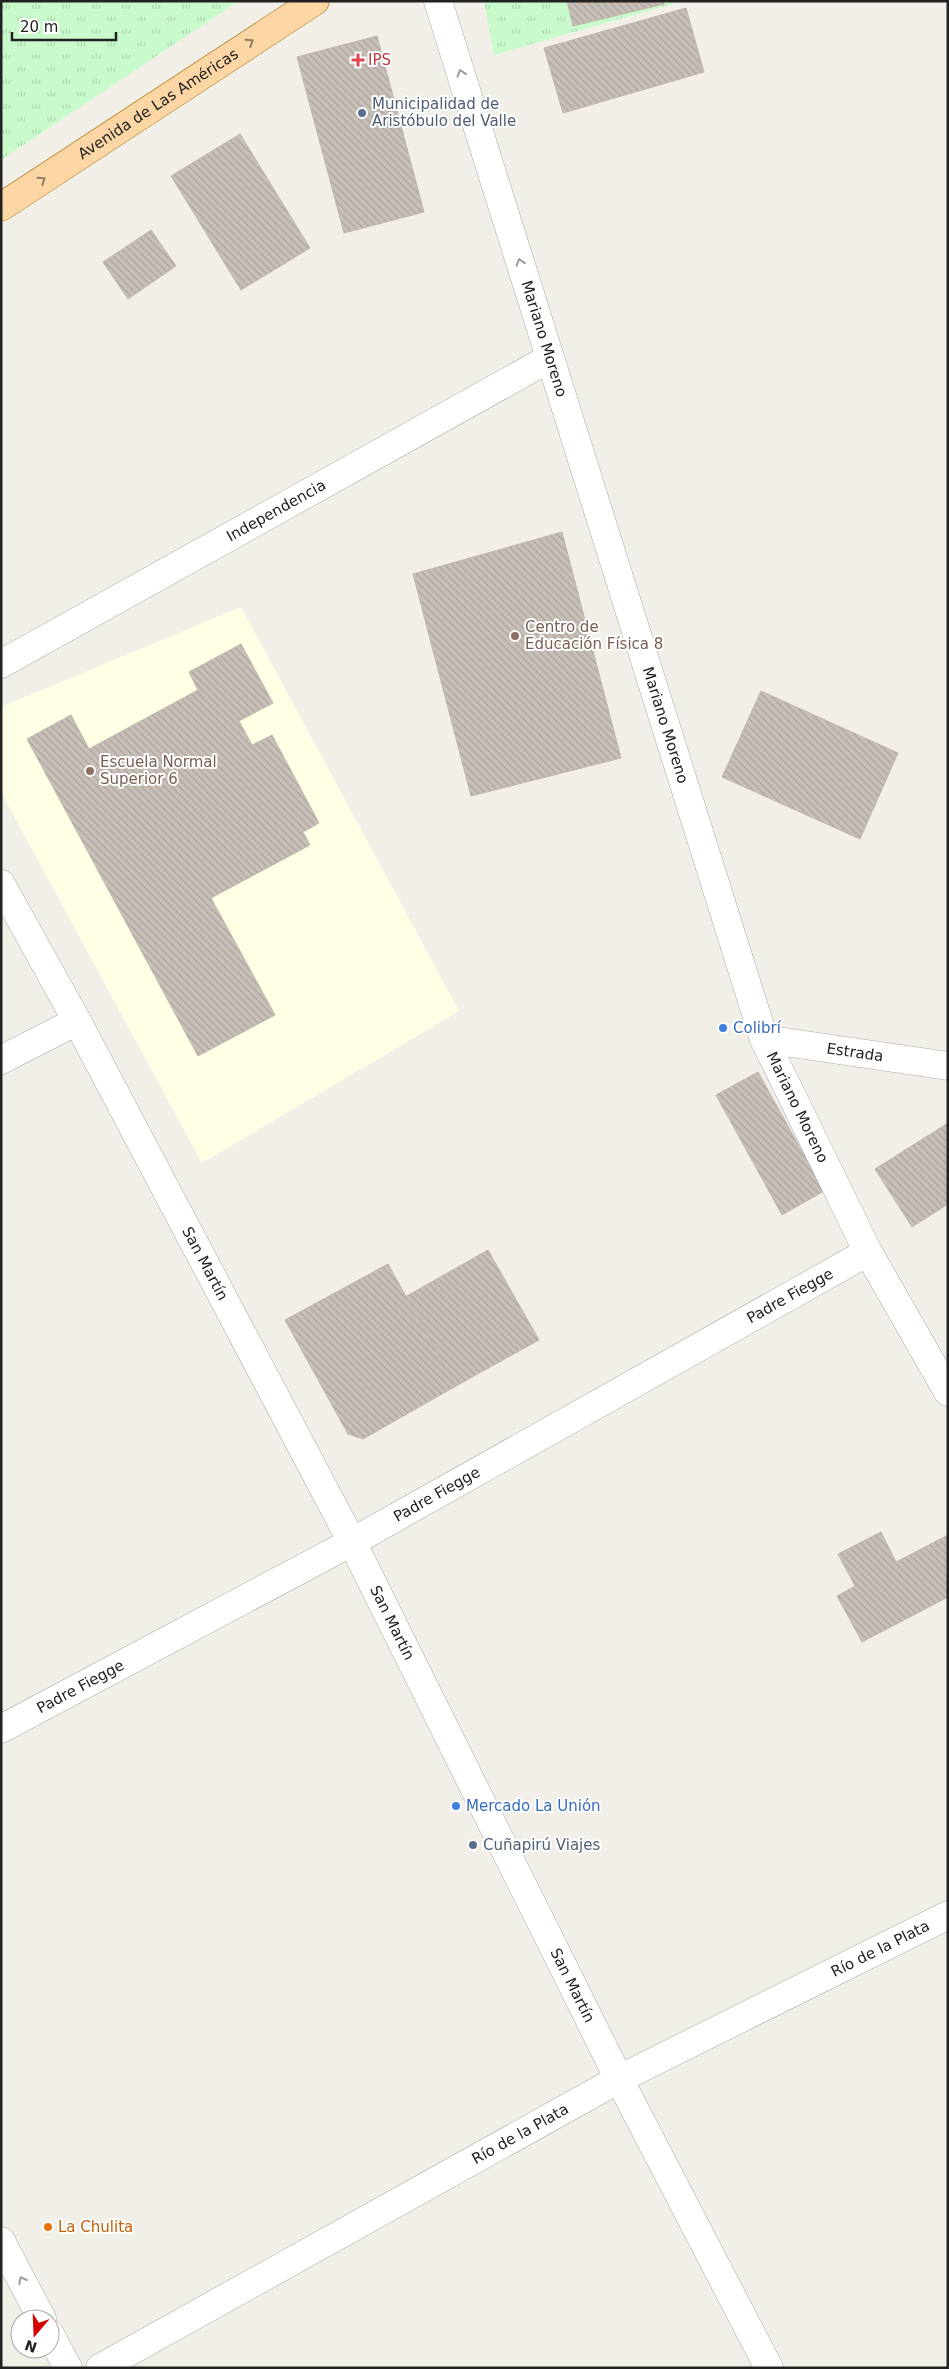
<svg xmlns="http://www.w3.org/2000/svg" width="949" height="2369" viewBox="0 0 949 2369" font-family="'DejaVu Sans',sans-serif">
<style>
.education{fill:#ffffe5}
.park{fill:url(#park-tufts)}
.building{fill:url(#building-back-hatch);stroke:#c4b6ab}
.lines{fill:none;stroke-linecap:round;stroke-linejoin:round}
.street-casing{stroke:#a9a9a9;stroke-width:29}
.primary-casing{stroke:#a06b00;stroke-width:29}
.street{stroke:#fff;stroke-width:28}
.primary{stroke:#fcd6a4;stroke-width:28}
.oneway{stroke:#8f7c63}
.oneway2{stroke:#9c9c9c}
.health-dot{fill:#e0444e;stroke:#fff;stroke-width:2}
.service-dot{fill:#5c6f8a;stroke:#fff;stroke-width:2}
.education-dot{fill:#8d6e63;stroke:#fff;stroke-width:2}
.shop-dot{fill:#3f7fe0;stroke:#fff;stroke-width:2}
.food-dot{fill:#e8710a;stroke:#fff;stroke-width:2}
.labels{text-anchor:middle;dominant-baseline:central;stroke-width:4;stroke-linejoin:round;paint-order:stroke}
.health-label{font-size:15px;fill:#be3a42;stroke:#fff;text-anchor:start}
.street-label{font-size:15px;fill:#222;stroke:#fff}
.service-label{font-size:15px;fill:#4e5e75;stroke:#fff;text-anchor:start}
.education-label{font-size:15px;fill:#785e54;stroke:#fff;text-anchor:start}
.shop-label{font-size:15px;fill:#366cbe;stroke:#fff;text-anchor:start}
.food-label{font-size:15px;fill:#c56008;stroke:#fff;text-anchor:start}
</style>
<defs>
<pattern id="park-tufts" width="24" height="20" patternUnits="userSpaceOnUse" patternTransform="scale(1.25)"><rect width="24" height="20" fill="#c8facc"/><path d="M3 7l-1-3M5 7V3M7 7l1-3M15 17l-1-3M17 17v-4M19 17l1-3" fill="none" stroke="#acd6af"/></pattern>
<pattern id="building-back-hatch" width="6" height="6" patternUnits="userSpaceOnUse" patternTransform="scale(1.25)"><rect width="6" height="6" fill="#c7bfb8"/><path d="M-1 5l2 2M0 0l6 6M5-1l2 2" fill="none" stroke="#aba49e"/></pattern>
</defs>
<rect width="100%" height="100%" fill="#f2efe9"/>
<path class="education" d="M241 607 459 1011 202 1163 1 792V707Z"/>
<g class="park">
<path d="M1 1H239L1 160Z"/>
<path d="M484 1H672V4L494 55Z"/>
</g>
<g class="building">
<path d="M567 1H664V4L573 26Z"/>
<path d="M686 8 704 72 563 113 544 48Z"/>
<path d="M377 36 424 212 344 233 297 57Z"/>
<path d="M240 134 310 248 241 290 171 176Z"/>
<path d="M151 230 176 266 128 299 103 262Z"/>
<path d="M562 532 621 758 471 796 413 574Z"/>
<path d="M241 644 273 703 239 721 252 745 272 735 319 823 303 832 310 845 211 898 275 1015 198 1056 27 739 71 715 89 749 198 690 189 672Z"/>
<path d="M761 691 898 753 860 839 722 777Z"/>
<path d="M758 1072 824 1191 782 1215 716 1095Z"/>
<path d="M948 1123V1204L912 1227 875 1169Z"/>
<path d="M488 1250 539 1340 456 1386 405 1297Z"/>
<path d="M388 1264 456 1386 363 1439 348 1434 285 1320Z"/>
<path d="M881 1532 896 1562 948 1535V1597L862 1642 837 1596 855 1586 838 1554Z"/>
</g>
<g class="lines">
<g class="street-casing">
<g id="street">
<path id="s1" d="M438 1 764 1039 868 1252 948 1392"/>
<path id="s2" d="M1 664 550 358"/>
<path id="s3" d="M1 884 77 1021 352 1542 619 2079 769 2368"/>
<path id="s4" d="M764 1039 948 1066"/>
<path d="M1 1060 77 1021"/>
<path id="s5" d="M1 1729 352 1542 868 1252"/>
<path d="M1 2241 42 2319"/>
<path d="M50 2334 68 2368"/>
<path id="s6" d="M100 2368 619 2079 948 1915"/>
</g>
</g>
<g class="primary-casing">
<g id="primary">
<path id="s7" d="M1 207 315 1"/>
</g>
</g>
<use href="#street" class="street"/>
<use href="#primary" class="primary"/>
</g>
<defs><path id="oneway-chevron" d="M-2-3.5L2.5 0L-2 3.5" fill="none" stroke-width="1.6" stroke-linecap="round" stroke-linejoin="round" transform="scale(1.25)"/></defs>
<g class="oneway">
<use href="#oneway-chevron" transform="translate(250 42) rotate(-33)"/>
<use href="#oneway-chevron" transform="translate(42 180) rotate(-34)"/>
</g>
<g class="oneway2">
<use href="#oneway-chevron" transform="translate(461 73) rotate(-107)"/>
<use href="#oneway-chevron" transform="translate(520 262) rotate(-107)"/>
<use href="#oneway-chevron" transform="translate(22 2280) rotate(-118)"/>
</g>
<path class="health-dot" d="M355.5 52.5h5v5h5v5h-5v5h-5v-5h-5v-5h5z"/>
<g class="service-dot">
<circle cx="362" cy="113" r="5"/>
<circle cx="473" cy="1845" r="5"/>
</g>
<g class="education-dot">
<circle cx="515" cy="636" r="5"/>
<circle cx="90" cy="771" r="5"/>
</g>
<g class="shop-dot">
<circle cx="723" cy="1028" r="5"/>
<circle cx="456" cy="1806" r="5"/>
</g>
<circle class="food-dot" cx="48" cy="2227" r="5"/>
<g class="labels">
<g class="health-label">
<text x="368" y="60">IPS</text>
</g>
<g class="street-label">
<text stroke="none"><textPath href="#s7" startOffset="188">Avenida de Las Américas</textPath></text>
<text stroke="none"><textPath href="#s1" startOffset="354">Mariano Moreno</textPath></text>
<text stroke="none"><textPath href="#s2" startOffset="315">Independencia</textPath></text>
<text stroke="none"><textPath href="#s1" startOffset="759">Mariano Moreno</textPath></text>
<text stroke="none"><textPath href="#s4" startOffset="92">Estrada</textPath></text>
<text stroke="none"><textPath href="#s1" startOffset="1164">Mariano Moreno</textPath></text>
<text stroke="none"><textPath href="#s3" startOffset="431">San Martín</textPath></text>
<text stroke="none"><textPath href="#s5" startOffset="900">Padre Fiegge</textPath></text>
<text stroke="none"><textPath href="#s5" startOffset="495">Padre Fiegge</textPath></text>
<text stroke="none"><textPath href="#s3" startOffset="836">San Martín</textPath></text>
<text stroke="none"><textPath href="#s5" startOffset="90">Padre Fiegge</textPath></text>
<text stroke="none"><textPath href="#s6" startOffset="886">Río de la Plata</textPath></text>
<text stroke="none"><textPath href="#s3" startOffset="1241">San Martín</textPath></text>
<text stroke="none"><textPath href="#s6" startOffset="481">Río de la Plata</textPath></text>
</g>
<g class="service-label">
<text x="372" y="104">Municipalidad de<tspan x="372" dy="17">Aristóbulo del Valle</tspan></text>
<text x="483" y="1845">Cuñapirú Viajes</text>
</g>
<g class="education-label">
<text x="525" y="627">Centro de<tspan x="525" dy="17">Educación Física 8</tspan></text>
<text x="100" y="762">Escuela Normal<tspan x="100" dy="17">Superior 6</tspan></text>
</g>
<g class="shop-label">
<text x="733" y="1028">Colibrí</text>
<text x="466" y="1806">Mercado La Unión</text>
</g>
<g class="food-label">
<text x="58" y="2227">La Chulita</text>
</g>
</g>
<rect width="949" height="2369" fill="none" stroke="#222222" stroke-width="5"/>
<g transform="translate(35 2334) rotate(199)"><circle r="24" fill="#ffffff" stroke="#a7a7a7"/>
<path d="M0-4L9 19L0 12L-9 19Z" fill="#d40000"/>
<text y="-8" font-size="14" font-weight="bold" text-anchor="middle" fill="#222222">N</text>
</g>
<path d="M12 32v8h104v-8" fill="none" stroke="#222222" stroke-width="2.5"/>
<text x="20" y="32" font-size="15" fill="#222222" stroke="#ffffff" stroke-width="4" paint-order="stroke">20 m</text>
</svg>
